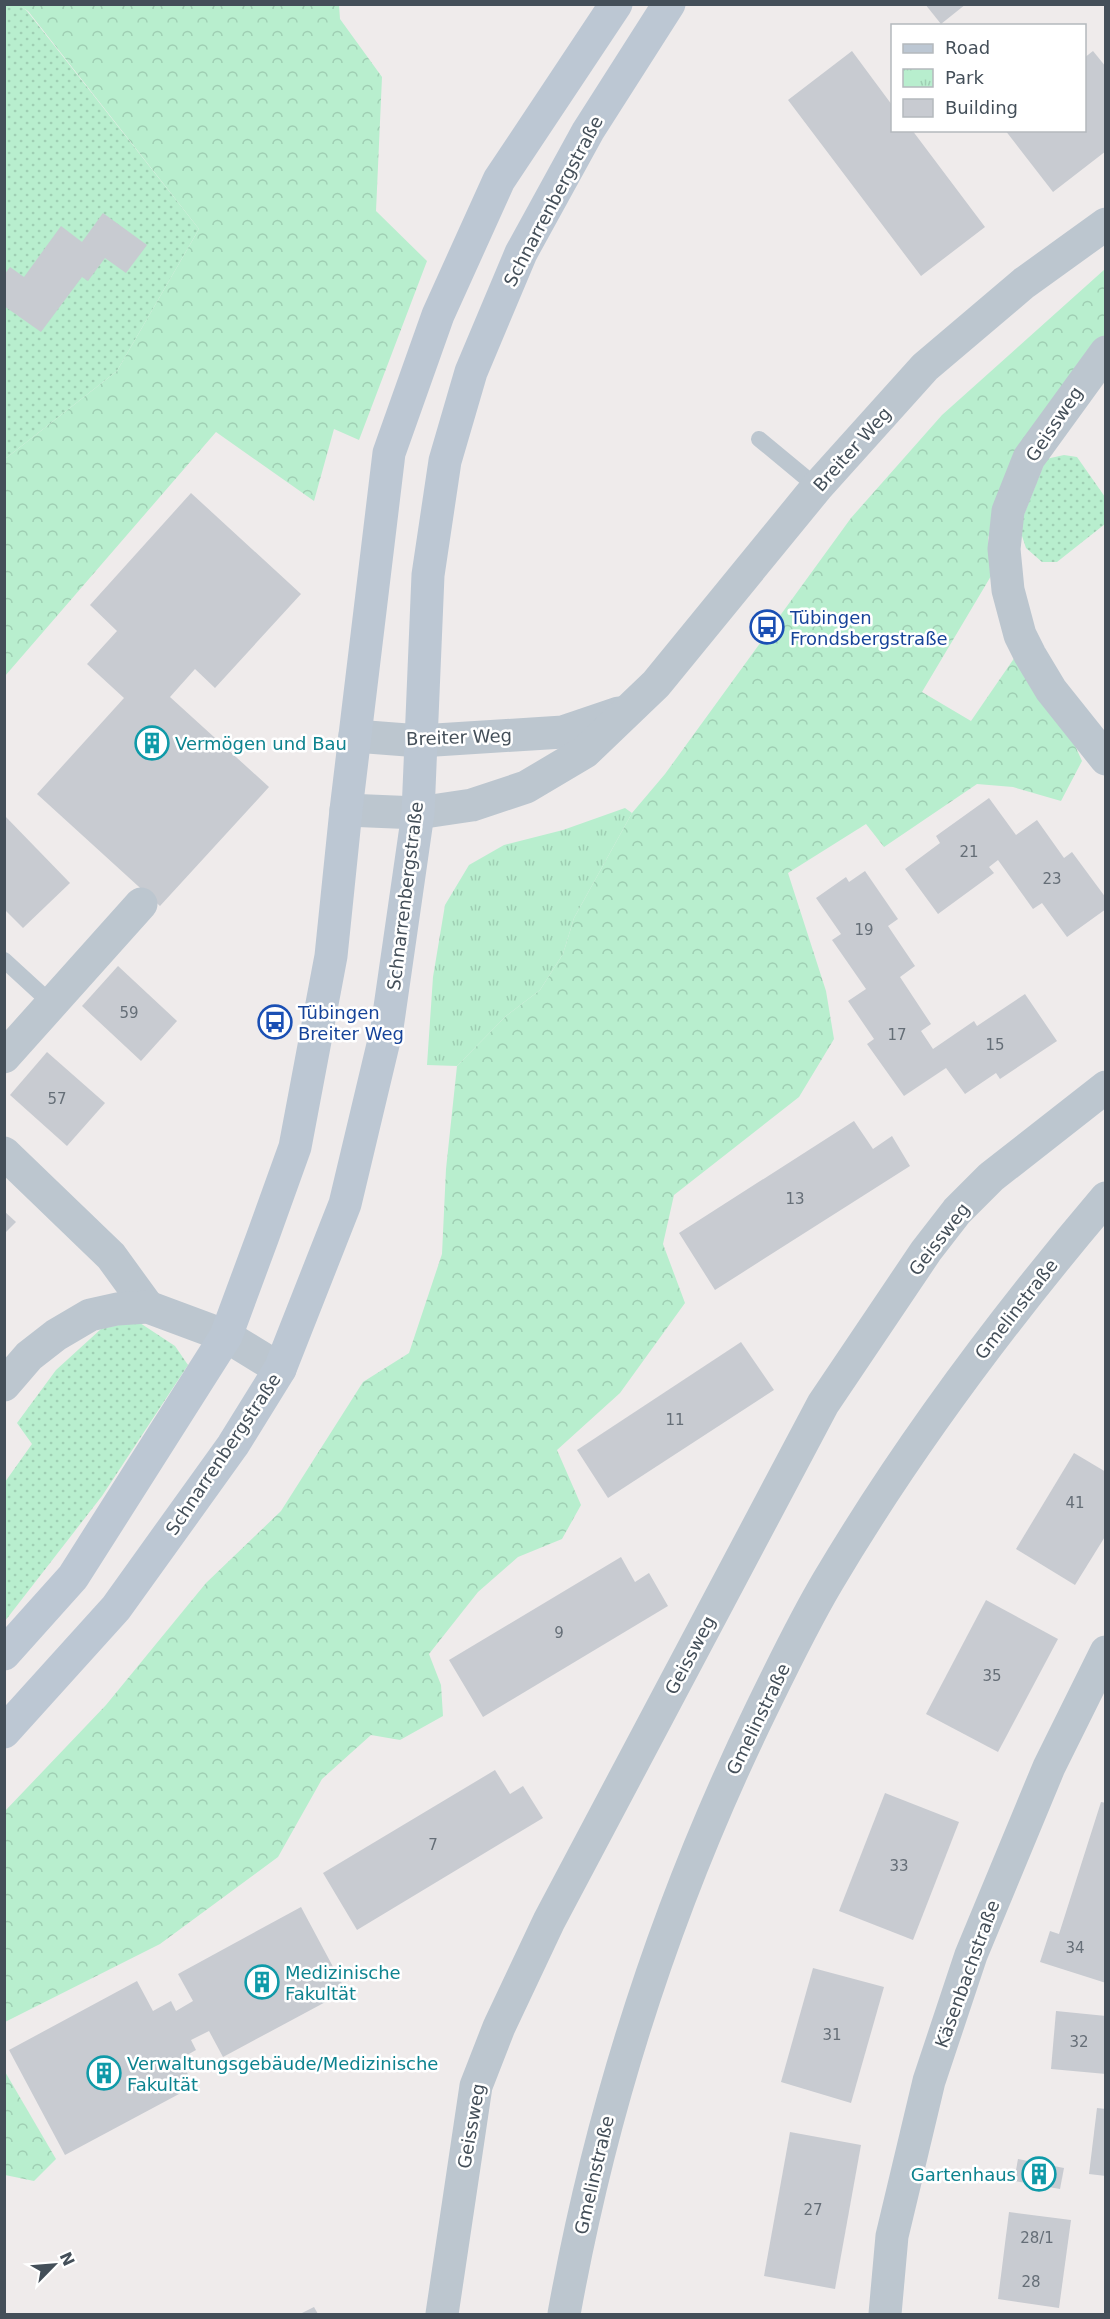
<svg xmlns="http://www.w3.org/2000/svg" width="1110" height="2319" viewBox="0 0 1110 2319" font-family="'DejaVu Sans',sans-serif">
<style>
.grass{fill:url(#grass-dots)}
.forest{fill:url(#forest-crowns)}
.park{fill:url(#park-tufts)}
.building{fill:#c8cbd1}
.lines{fill:none;stroke-linecap:round;stroke-linejoin:round}
.lane{stroke:#bcc6cf;stroke-width:16}
.street{stroke:#bcc6cf;stroke-width:33}
.secondary{stroke:#bcc7d3;stroke-width:33}
.labels{text-anchor:middle;dominant-baseline:central;stroke-width:5;stroke-linejoin:round;paint-order:stroke}
.number-label{font-size:15px;fill:#656e77}
.street-label{font-size:18px;fill:#444f59;stroke:#fff}
.transit-label{font-size:18px;fill:#164399;stroke:#fff;text-anchor:start}
.culture-label{font-size:18px;fill:#0d838f;stroke:#fff;text-anchor:start}
</style>
<defs>
<pattern id="grass-dots" width="8" height="8" patternUnits="userSpaceOnUse" patternTransform="scale(1.5)"><rect width="8" height="8" fill="#b8eece"/><path d="M2 2h.1M6 6h.1" fill="none" stroke="#9fceb3" stroke-width="1.8" stroke-linecap="round"/></pattern>
<pattern id="forest-crowns" width="20" height="18" patternUnits="userSpaceOnUse" patternTransform="scale(1.5)"><rect width="20" height="18" fill="#b8eece"/><path d="M2 6a3 3 0 1 1 6 0M12 15a3 3 0 1 1 6 0" fill="none" stroke="#9fceb3"/></pattern>
<pattern id="park-tufts" width="24" height="20" patternUnits="userSpaceOnUse" patternTransform="scale(1.5)"><rect width="24" height="20" fill="#b8eece"/><path d="M3 7l-1-3M5 7V3M7 7l1-3M15 17l-1-3M17 17v-4M19 17l1-3" fill="none" stroke="#9fceb3"/></pattern>
</defs>
<rect width="100%" height="100%" fill="#efebeb"/>
<g class="grass">
<path d="M18 4 27 11 199 229 117 371 5 459 4 5Z"/>
<path d="M1064 455 1077 457 1105 497V524L1057 562H1042L1026 548 1019 527 1046 459Z"/>
<path d="M137 1321 175 1346 188 1365 102 1496 5 1621V1482L32 1444 17 1423 56 1370 101 1329Z"/>
</g>
<g class="forest">
<path d="M18 5H339L340 19 382 77 376 211 427 261 359 440 334 429 314 501 216 432 5 676V459L117 371 199 229 28 11Z"/>
<path d="M1105 269V336L1017 463 988 538 991 576 922 692 971 721 1015 657 1068 730 1082 761 1061 801 1013 787 977 784 884 847 866 824 788 873 826 991 834 1039 799 1097 674 1195 663 1244 685 1303 620 1393 557 1450 581 1505 562 1539 518 1557 478 1592 429 1654 441 1685 443 1716 400 1740 371 1735 322 1779 278 1857 160 1944 5 2022V1811L106 1705 206 1583 281 1511 363 1382 409 1353 442 1254 446 1169 457 1066 506 1016 540 990 563 954 574 918 632 813 665 774 851 518 942 415Z"/>
<path d="M4 2070 56 2159 34 2181 5 2175Z"/>
</g>
<path class="park" d="M625 808 632 813 574 918 563 954 540 990 506 1016 457 1066 427 1065 433 977 445 905 469 865 504 845 563 830Z"/>
<g class="building">
<path d="M925 4H966L941 24Z"/>
<path d="M852 51 892 105V130H912L985 227 921 276 788 100Z"/>
<path d="M1093 51 1106 67V151L1053 192 1005 130H1084V58Z"/>
<path d="M103 213 147 245 126 273 105 258 88 281 82 277 41 332 4 306V275L10 267 24 277 61 226 82 242Z"/>
<path d="M191 493 301 594 215 688 195 669 170 697 269 787 160 906 37 794 124 698 87 664 117 631 90 605Z"/>
<path d="M989 798 1016 835 1037 820 1064 858 1072 852 1106 898V909L1067 937 1042 903 1033 909 998 860 989 867 994 873 938 914 905 869 940 843 936 836Z"/>
<path d="M4 815 70 883 23 928 4 909Z"/>
<path d="M865 871 898 919 888 926 915 966 900 977 931 1024 921 1031 933 1049 974 1021 977 1026 1025 994 1057 1041 1000 1079 996 1073 965 1094 946 1068 904 1096 867 1044 874 1039 848 1001 866 989 832 940 841 934 816 898 846 877 849 882Z"/>
<path d="M118 966 177 1021 141 1061 82 1006Z"/>
<path d="M47 1052 105 1103 67 1146 10 1095Z"/>
<path d="M854 1121 873 1149 892 1136 910 1166 715 1290 679 1233Z"/>
<path d="M4 1211 16 1222 4 1234Z"/>
<path d="M741 1342 774 1390 608 1498 577 1450Z"/>
<path d="M1074 1453 1106 1472V1535L1075 1585 1016 1549Z"/>
<path d="M621 1557 635 1582 649 1573 668 1606 483 1717 449 1660Z"/>
<path d="M986 1600 1058 1639 998 1752 926 1714Z"/>
<path d="M495 1770 510 1794 523 1786 543 1818 357 1930 323 1873Z"/>
<path d="M885 1793 959 1822 913 1940 839 1911Z"/>
<path d="M1101 1802 1106 1803V1983L1040 1962 1050 1931 1059 1934Z"/>
<path d="M301 1907 346 1991 223 2057 209 2031 191 2040 196 2050 180 2059 194 2086 65 2155 9 2050 137 1981 153 2011 171 2001 176 2011 193 2001 178 1974Z"/>
<path d="M813 1968 884 1987 851 2103 781 2082Z"/>
<path d="M1056 2011 1106 2016V2074L1051 2069Z"/>
<path d="M1097 2108 1106 2109V2176L1089 2174Z"/>
<path d="M790 2132 861 2145 835 2289 764 2276Z"/>
<path d="M1018 2159 1064 2168 1060 2189 1014 2181Z"/>
<path d="M1009 2212 1071 2220 1059 2308 998 2299Z"/>
<path d="M314 2307 318 2314H300Z"/>
</g>
<g class="lines">
<g class="lane">
<path d="M759 439 817 487"/>
<path d="M4 960 52 1004"/>
</g>
<g class="street">
<path d="M1106 352 1029 458 1008 511 1004 549 1008 590 1020 635 1030 655 1051 690 1106 759"/>
<path d="M355 736 420 741 563 732 619 713"/>
<path d="M346 810 418 813 472 805 526 787 585 752 656 684 817 487 925 367 1024 283 1106 224"/>
<path d="M4 1057 141 904"/>
<path d="M4 1153 111 1256 148 1307"/>
<path d="M4 1385 29 1356 56 1335 90 1315 117 1309 148 1307 226 1336 280 1369"/>
<path d="M442 2314 476 2086 499 2027 549 1921 823 1404 926 1251 957 1211 991 1177 1106 1087"/>
<path d="M564 2314C602 2104 667 1903 761 1710 782 1667 803 1623 828 1581 908 1446 1004 1318 1106 1198"/>
<path d="M885 2314 892 2236 929 2081 971 1955 1049 1767 1106 1652"/>
</g>
<g class="secondary">
<path d="M4 1654 73 1577 226 1336 263 1236 295 1147 331 956 346 810 389 453 438 315 499 180 616 4"/>
<path d="M4 1732 116 1608 233 1445 280 1369 345 1204 387 1028 418 813 428 575 445 461 471 372 521 253 588 131 669 4"/>
</g>
</g>
<defs>
<g id="bus-ring" transform="scale(1.725)"><circle r="9.5" fill="#fff" stroke="#1a4fb4" stroke-width="1.5"/><path d="M-5-6H5V4H4V6H2V4H-2V6H-4V4H-5ZM-3.5-4V0h7V-4ZM-3.5 1.2v1.5H-2V1.2ZM2 1.2v1.5H3.5V1.2Z" fill="#1a4fb4"/></g>
<g id="building-ring" transform="scale(1.725)"><circle r="9.5" fill="#fff" stroke="#0f9aa8" stroke-width="1.5"/><path d="M-4-6H4V6H1V3H-1V6H-4ZM-2.5-4.3h1.7v1.8h-1.7ZM.8-4.3h1.7v1.8H.8ZM-2.5-1h1.7V.8h-1.7ZM.8-1h1.7V.8H.8Z" fill="#0f9aa8"/></g>
</defs>
<g fill-rule="evenodd">
<use href="#bus-ring" x="767" y="627"/>
<use href="#building-ring" x="152" y="743"/>
<use href="#bus-ring" x="275" y="1022"/>
<use href="#building-ring" x="262" y="1982"/>
<use href="#building-ring" x="104" y="2073"/>
<use href="#building-ring" x="1039" y="2174"/>
</g>
<g class="labels">
<g class="number-label">
<text x="969" y="852">21</text>
<text x="1052" y="879">23</text>
<text x="864" y="930">19</text>
<text x="129" y="1013">59</text>
<text x="897" y="1035">17</text>
<text x="995" y="1045">15</text>
<text x="57" y="1099">57</text>
<text x="795" y="1199">13</text>
<text x="675" y="1420">11</text>
<text x="1075" y="1503">41</text>
<text x="559" y="1633">9</text>
<text x="992" y="1676">35</text>
<text x="433" y="1845">7</text>
<text x="899" y="1866">33</text>
<text x="1075" y="1948">34</text>
<text x="832" y="2035">31</text>
<text x="1079" y="2042">32</text>
<text x="813" y="2210">27</text>
<text x="1037" y="2238">28/1</text>
<text x="1031" y="2282">28</text>
</g>
<g class="street-label">
<text transform="translate(553 201) rotate(-62)">Schnarrenbergstraße</text>
<text transform="translate(1054 424) rotate(-56)">Geissweg</text>
<text transform="translate(852 449) rotate(-48)">Breiter Weg</text>
<text transform="translate(459 737) rotate(-2)">Breiter Weg</text>
<text transform="translate(405 896) rotate(-83)">Schnarrenbergstraße</text>
<text transform="translate(939 1239) rotate(-52)">Geissweg</text>
<text transform="translate(1016 1309) rotate(-52)">Gmelinstraße</text>
<text transform="translate(223 1454) rotate(-56)">Schnarrenbergstraße</text>
<text transform="translate(690 1655) rotate(-62)">Geissweg</text>
<text transform="translate(758 1719) rotate(-64)">Gmelinstraße</text>
<text transform="translate(967 1974) rotate(-70)">Käsenbachstraße</text>
<text transform="translate(471 2126) rotate(-80)">Geissweg</text>
<text transform="translate(594 2175) rotate(-77)">Gmelinstraße</text>
</g>
<g class="transit-label">
<text x="790" y="617">Tübingen<tspan x="790" dy="21">Frondsbergstraße</tspan></text>
<text x="298" y="1012">Tübingen<tspan x="298" dy="21">Breiter Weg</tspan></text>
</g>
<g class="culture-label">
<text x="175" y="743">Vermögen und Bau</text>
<text x="285" y="1972">Medizinische<tspan x="285" dy="21">Fakultät</tspan></text>
<text x="127" y="2063">Verwaltungsgebäude/Medizinische<tspan x="127" dy="21">Fakultät</tspan></text>
<text x="1016" y="2174" text-anchor="end">Gartenhaus</text>
</g>
</g>
<rect width="1110" height="2319" fill="none" stroke="#444f59" stroke-width="12"/>
<rect x="891" y="24" width="195" height="108" fill="#ffffff" stroke="#b4b9bd" stroke-width="1.5"/>
<rect x="903" y="44" width="30" height="9" fill="#bcc7d3" stroke="#b4b9bd" stroke-width="1.5"/>
<text x="945" y="54" font-size="18" fill="#444f59">Road</text>
<rect x="903" y="69" width="30" height="18" fill="url(#park-tufts)" stroke="#b4b9bd" stroke-width="1.5"/>
<text x="945" y="84" font-size="18" fill="#444f59">Park</text>
<rect x="903" y="99" width="30" height="18" fill="#c8cbd1" stroke="#b4b9bd" stroke-width="1.5"/>
<text x="945" y="114" font-size="18" fill="#444f59">Building</text>
<g transform="translate(54 2265) rotate(65)" stroke="#ffffff" stroke-width="4.5" paint-order="stroke">
<path d="M0-4.5L10 22L0 15L-10 22Z" fill="#444f59"/>
<text y="-9" font-size="16" font-weight="bold" text-anchor="middle" fill="#444f59">N</text>
</g>
</svg>
